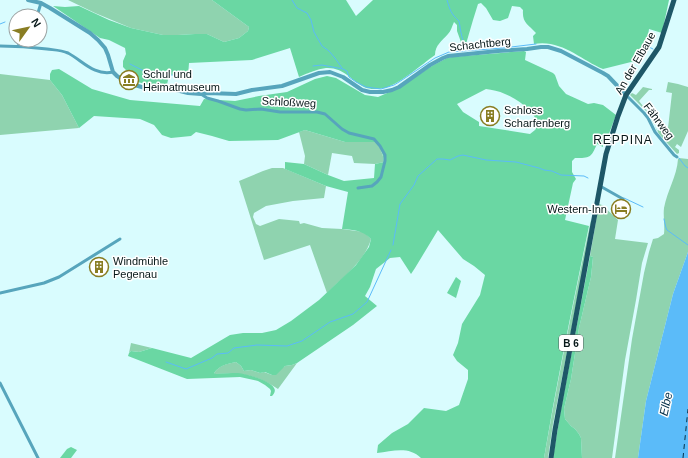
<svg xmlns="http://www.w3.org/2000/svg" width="688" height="458" viewBox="0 0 688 458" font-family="Arial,sans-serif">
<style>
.green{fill:#8fd3af}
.forest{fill:#6ad7a3;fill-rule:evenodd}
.water{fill:#5bbbf9}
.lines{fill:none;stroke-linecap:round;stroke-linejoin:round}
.stream{stroke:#5bbbf9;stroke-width:1}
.ferry{stroke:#06314a;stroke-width:1;stroke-dasharray:5 4;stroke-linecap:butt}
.minor{stroke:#57a5bc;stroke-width:3}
.tertiary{stroke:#57a5bc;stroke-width:4}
.primary{stroke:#1e5767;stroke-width:5}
.labels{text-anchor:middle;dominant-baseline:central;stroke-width:3;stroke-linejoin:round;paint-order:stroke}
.shield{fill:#fff;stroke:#515d5e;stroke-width:1}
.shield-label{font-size:10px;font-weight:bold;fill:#071819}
.street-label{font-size:11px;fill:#071819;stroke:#fff}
.poi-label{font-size:11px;fill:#071819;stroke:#fff;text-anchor:start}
.neighbourhood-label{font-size:12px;letter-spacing:1px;fill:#071819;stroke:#fff}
.water-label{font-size:12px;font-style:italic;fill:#06314a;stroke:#fff}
</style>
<rect width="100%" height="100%" fill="#d9fcfe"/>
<g class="green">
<path d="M68 0H212L249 27 248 31 239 38 224 42 207 34H195L178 35H163L131 28 95 13Z"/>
<path d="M0 74 50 80 62 95 79 128 0 135Z"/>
<path d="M668 82 678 84 688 87V131L681 147 677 144 675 147 679 150V153L677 154 659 134 652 120 647 112 630 95 632 93 636 95 643 87 652 89V90H649L639 101 651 116 657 131 665 127 668 128 672 93 666 92Z"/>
<path d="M305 130 345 142H376C381 149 383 154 384 162L375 164 354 163 352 156 332 153 328 175 304 164 305 156 299 132Z"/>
<path d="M679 158 688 159V252L673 294 646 401 638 458H615L632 339 644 273 649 252 653 239 658 238 664 234C665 225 663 217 664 208 667 191 677 176 678 159Z"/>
<path d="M272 168H283L326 186 324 198 293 201 266 206 254 213 253 217 256 224 260 226 279 219 299 221 300 224 304 223 322 228 342 229 364 232 371 239C365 261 343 277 327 293L310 245 264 260 239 181 263 171Z"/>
<path d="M599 204 602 205 618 220 615 239 648 243 642 263 636 300 625 360 612 458H582L581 438 579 434 575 429 571 426 565 419 564 409 571 379 579 328 591 277 593 257 590 256Z"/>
<path d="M591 220 592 223 553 424 548 458H544C558 378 574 299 591 220Z"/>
<path d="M131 343 152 348 139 352 131 351 129 353Z"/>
<path d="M236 362 241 366 244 371 251 370 260 373 264 372 272 375 285 366 292 365 297 363 278 389C256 375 242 372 215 374L214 373C220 365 226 364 236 362Z"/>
</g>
<g class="forest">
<path d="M212 0H346L356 16 373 0H669L662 33 649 29 646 50 635 61 603 69C581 60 561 39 534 44L533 36 536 33C528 24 522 23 523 10L520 7 512 6 508 18 500 21 493 20 486 8 481 3 478 4 473 20 466 44 462 45 457 31V25L454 22C452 26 451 31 448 34 442 41 435 45 435 55 421 65 401 83 385 88 379 89 370 90 364 87 351 80 343 67 326 68 317 69 308 73 299 77L290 48 252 60 189 63 188 76 169 75 167 85H149L134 81 133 77 123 67V61L126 54 125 48 109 40 100 38 53 6 65 7 79 6 109 20 131 28 163 35H178L195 34H207L224 42 239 38 248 31 249 27Z"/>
<path d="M524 51 526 52 525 60 553 73 555 75 559 86 566 94 588 104 594 103 603 105 616 115 607 139 603 142V147L597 144C591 158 590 158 575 158L572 161V172L576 179 573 183 565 220 589 226C573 303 557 380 544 458H421C409 446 393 451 377 453L378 445 392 433 408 424 424 408 446 411 459 405 468 379V370L457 361 453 355 458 343 462 324 480 295 485 275 474 266 463 259 438 230 415 268 411 274 400 257 390 258 376 269 370 287 365 296 377 306 353 325 297 363 292 365 285 366 276 375H272L265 372 260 373 251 370 244 371 241 366 236 362C227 364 220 365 214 373L216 374C223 373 231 373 238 373 246 374 270 380 274 388 276 391 274 394 272 396H270L271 391 270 389 265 385 258 381 240 377 187 379 128 356 129 353 131 351 139 352 152 348 191 358 230 335 243 333H262L276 330 291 321 319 300 356 265 369 247 371 239C362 230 354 230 342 229L348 192 326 186 285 169V162L304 164 328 175 344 181 374 178 375 164 384 162C383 153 381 149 376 142H345L305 130 278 140 229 141 212 136 196 132 191 136 171 138 162 135 154 125 140 119 94 116 79 128 62 95 50 80V74L52 70 59 69 92 89 130 100 200 106 204 99 235 101 259 96 287 92 315 79 327 76 336 78 365 95 378 97 401 87 430 67 447 58 452 57ZM486 89C492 90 499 91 505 94 515 98 536 111 537 124 537 124 536 130 535 130L530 134 479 126V122L463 112 457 104Z"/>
<path d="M590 256 593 257 591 277 579 328 571 379 564 409 565 419 571 426 575 429 579 434 581 438 582 458H553L561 409Z"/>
<path d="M456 277 461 281 456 298 447 293Z"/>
<path d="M71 447 77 450 71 458H60L67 449Z"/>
</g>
<path class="water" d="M688 252V458H638L646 401 673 294Z"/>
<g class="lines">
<g class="stream">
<path d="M292 0 297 8 307 13 311 20 314 32 322 46 329 51 335 58 342 68"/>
<path d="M447 0C450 10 451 14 459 21 461 31 461 41 468 49"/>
<path d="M0 24 5 22"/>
<path d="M636 61 642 51 645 48 649 47 653 49"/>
<path d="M130 64 144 71 158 75H172L188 76"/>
<path d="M313 66 322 65 343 69 347 71 349 77 356 82 366 87 381 89 394 85 399 82 435 58 449 52 503 48 536 44"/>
<path d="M679 158 685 166 688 168"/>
<path d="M624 198 643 207"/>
<path d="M664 219 666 228 667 230 688 245"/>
<path d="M393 245 400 204 414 185 418 176 437 159H443L450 160 458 156 463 155 486 160 516 162 539 168 544 170 552 171 561 175 584 176 588 178"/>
<path d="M166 362 186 369 212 358 217 354 228 353 234 348 257 345 287 346 302 341 330 322 353 314 367 302 391 250"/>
</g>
<path class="ferry" d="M683 458 688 409"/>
<g class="minor">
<path d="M37 16 41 3"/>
<path d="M0 46C16 46 31 47 47 49 54 50 61 50 68 53 83 61 94 76 113 72"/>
<path d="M18 46 23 40"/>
<path d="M201 94 207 98 218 101 240 109 246 110 261 109 280 112H317L325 114 342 129 349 133 374 139 380 146 385 155V161L381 177 377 182 372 186 358 188"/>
<path d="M626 95 644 113 648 118 655 132 674 155 677 157"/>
<path d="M600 186 623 199"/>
<path d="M0 293 44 283 59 277 120 239"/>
<path d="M0 383 38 458"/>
</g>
<path class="tertiary" d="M28 0 41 3 50 8 90 33 98 40 105 48 108 55 113 72 117 76 128 83 145 88H168L188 93 201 94 208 93 236 94 252 90 282 86 319 73 330 72 343 77 362 90 370 92H383L392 90 399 87 430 65 443 58 448 56 498 51 527 49 541 47H548L561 51 603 73 608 76 626 95"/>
<path class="primary" d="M551 458 555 430 606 154 618 116 626 95 659 47 674 0"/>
</g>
<defs>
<g id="museum-ring" transform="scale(1)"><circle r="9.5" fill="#fff" stroke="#897d23" stroke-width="1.5"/><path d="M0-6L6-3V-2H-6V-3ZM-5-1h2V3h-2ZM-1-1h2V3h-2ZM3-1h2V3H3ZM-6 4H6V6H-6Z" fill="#897d23"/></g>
<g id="building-ring" transform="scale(1)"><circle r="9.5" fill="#fff" stroke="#897d23" stroke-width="1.5"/><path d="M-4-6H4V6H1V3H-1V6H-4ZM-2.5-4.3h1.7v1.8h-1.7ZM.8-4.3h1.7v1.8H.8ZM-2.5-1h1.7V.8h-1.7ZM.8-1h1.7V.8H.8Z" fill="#897d23"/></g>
<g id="hotel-ring" transform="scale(1)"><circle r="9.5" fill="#fff" stroke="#897d23" stroke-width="1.5"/><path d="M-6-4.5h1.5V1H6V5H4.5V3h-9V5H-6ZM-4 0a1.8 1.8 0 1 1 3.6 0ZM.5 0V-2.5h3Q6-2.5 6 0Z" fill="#897d23"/></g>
</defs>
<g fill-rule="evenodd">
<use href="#museum-ring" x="129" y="80"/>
<use href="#building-ring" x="490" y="116"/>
<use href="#hotel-ring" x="621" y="209"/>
<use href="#building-ring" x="99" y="267"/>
</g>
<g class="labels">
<rect class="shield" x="559" y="335" width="24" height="16" rx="3"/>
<g class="shield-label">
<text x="571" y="343">B 6</text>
</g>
<g class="street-label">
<text transform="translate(480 44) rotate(-6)">Schachtberg</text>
<text transform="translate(635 63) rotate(-60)">An der Elbaue</text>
<text transform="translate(289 102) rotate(3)">Schloßweg</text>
<text transform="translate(659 121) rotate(53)">Fährweg</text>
</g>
<g class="poi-label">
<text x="143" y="74">Schul und<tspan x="143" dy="13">Heimatmuseum</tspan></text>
<text x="504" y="110">Schloss<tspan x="504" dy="13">Scharfenberg</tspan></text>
<text x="607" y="209" text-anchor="end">Western-Inn</text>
<text x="113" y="261">Windmühle<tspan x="113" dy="13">Pegenau</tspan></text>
</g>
<g class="neighbourhood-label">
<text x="623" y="140">REPPINA</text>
</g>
<g class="water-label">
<text transform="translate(666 404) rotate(-77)">Elbe</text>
</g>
</g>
<g transform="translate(28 28) rotate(57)"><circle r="19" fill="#ffffff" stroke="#9ca3a3"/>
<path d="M0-3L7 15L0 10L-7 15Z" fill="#897d23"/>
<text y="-6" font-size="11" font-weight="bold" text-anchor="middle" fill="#071819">N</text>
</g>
</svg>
